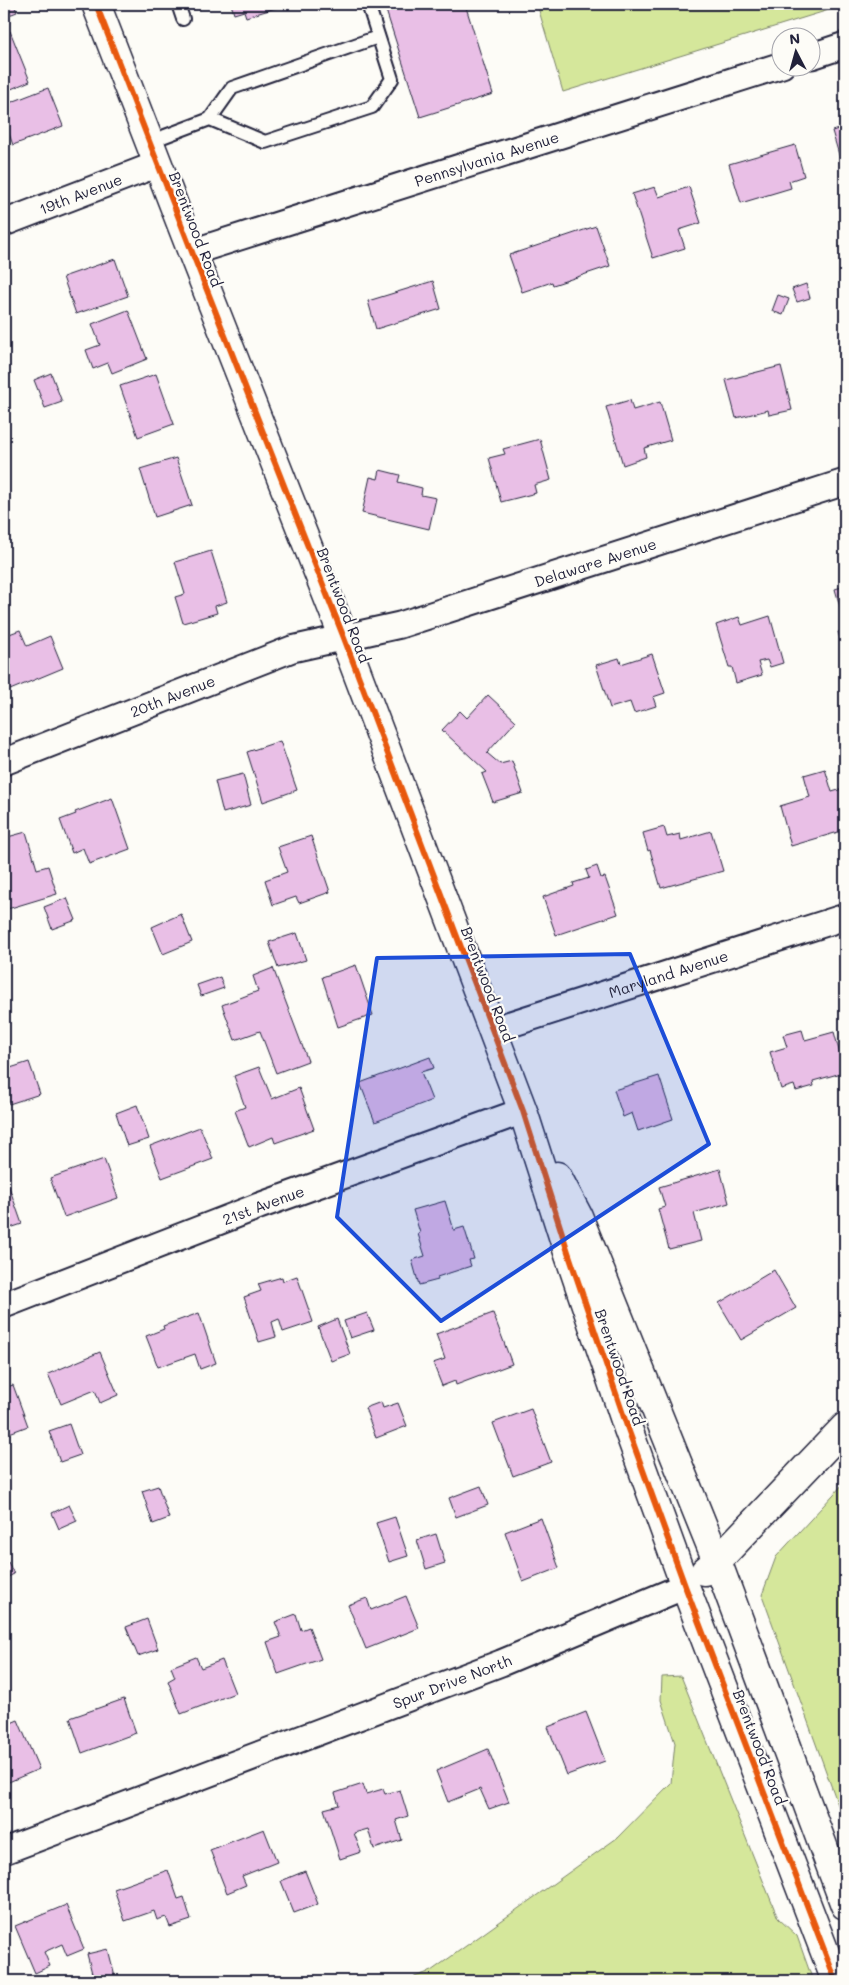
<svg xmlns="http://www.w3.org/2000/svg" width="849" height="1985" viewBox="0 0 849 1985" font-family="Mali,sans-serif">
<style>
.green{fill:#d5e79b;stroke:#7c846b}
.building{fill:#e9bfe6;stroke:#22223b}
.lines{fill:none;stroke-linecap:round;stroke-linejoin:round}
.service-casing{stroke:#22223b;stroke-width:16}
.minor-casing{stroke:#22223b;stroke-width:29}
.tertiary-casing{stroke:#22223b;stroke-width:31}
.service{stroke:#fdfcf7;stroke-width:12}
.minor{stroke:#fdfcf7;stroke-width:25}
.tertiary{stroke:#fdfcf7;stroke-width:28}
.cycleway-casing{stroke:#fdfcf7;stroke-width:9}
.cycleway{stroke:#e8590c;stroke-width:6}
.marked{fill:#1d4ed8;fill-opacity:0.2;stroke:#1d4ed8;stroke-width:4;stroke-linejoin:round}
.labels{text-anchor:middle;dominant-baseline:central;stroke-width:4.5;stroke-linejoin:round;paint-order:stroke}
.street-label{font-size:15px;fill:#22223b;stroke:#fdfcf7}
</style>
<rect width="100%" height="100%" fill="#fdfcf7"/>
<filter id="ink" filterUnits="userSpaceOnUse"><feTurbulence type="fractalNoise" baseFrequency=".02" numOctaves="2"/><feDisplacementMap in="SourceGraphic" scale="10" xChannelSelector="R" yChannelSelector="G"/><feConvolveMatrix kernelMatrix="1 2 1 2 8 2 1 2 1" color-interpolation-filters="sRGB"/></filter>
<g filter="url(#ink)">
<g class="green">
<path d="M537 4H845V5L563 92Z"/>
<path d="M845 1482V1824L762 1595 776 1557Z"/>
<path d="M681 1676 778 1918 797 1936 813 1981H404L431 1971 617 1838 671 1783 675 1743 661 1700 662 1677Z"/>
</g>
<g class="building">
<path d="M4 4H14L17 12 4 17Z"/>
<path d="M231 4H289L246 17 244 11 234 14Z"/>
<path d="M384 4H465L493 94 420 117Z"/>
<path d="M10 31 30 81 4 92V34Z"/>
<path d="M48 88 63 126 13 145 8 131 4 132V105Z"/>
<path d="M845 127V175L832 131Z"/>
<path d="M795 145 804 176 789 181 791 188 741 203 729 164Z"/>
<path d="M655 187 659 197 689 187 701 223 679 230 685 248 653 258 632 194Z"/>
<path d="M596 226 610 266 553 285 552 282 522 292 509 255Z"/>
<path d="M115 259 128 296 76 314 63 277Z"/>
<path d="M433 281 441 309 376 329 368 301Z"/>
<path d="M806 284 810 298 797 302 792 289Z"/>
<path d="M778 295 789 299 783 315 772 311Z"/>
<path d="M128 310 147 359 112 373 108 363 93 369 86 350 100 345 92 324Z"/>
<path d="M781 366 792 410 769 415 768 410 736 418 726 380Z"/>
<path d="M51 373 62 402 45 408 34 380Z"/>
<path d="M156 374 174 424 138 437 120 386Z"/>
<path d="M630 400 633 410 660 402 671 440 644 448 646 457 623 465 606 407Z"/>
<path d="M540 439 551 480 534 485 536 493 501 502 489 458 505 454 503 449Z"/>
<path d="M176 458 192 505 155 517 140 469Z"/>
<path d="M380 470 400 475 398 482 422 488 421 495 436 498 429 529 362 513 370 477 378 479Z"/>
<path d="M211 551 227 602 215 606 217 613 183 623 175 597 185 594 175 562Z"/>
<path d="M845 586V624L835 589Z"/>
<path d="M770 616 783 663 770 667 767 660 758 662 762 675 736 683 732 667H729L716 625 739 617 742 625Z"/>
<path d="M20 630 27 646 50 636 63 668 10 690 4 675V636Z"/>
<path d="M845 630V657L838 632Z"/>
<path d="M652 654 665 693 653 697 656 706 634 713 630 702 610 708 596 665 619 658 621 664Z"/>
<path d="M488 695 516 721 487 753 500 764 512 761 523 793 493 802 482 774 487 772 442 730 460 711 467 718Z"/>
<path d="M280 741 297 790 263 802 247 752Z"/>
<path d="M825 769 832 792 842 789 845 799V830L791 846 780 806 810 797 804 775Z"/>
<path d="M243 774 251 805 223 813 215 781Z"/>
<path d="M112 798 130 849 89 864 83 848 72 853 60 820 76 814 75 812Z"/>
<path d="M664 827 667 837 680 834 681 840 711 831 723 871 661 888 650 850 648 851 643 833Z"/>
<path d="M26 832 37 869 48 866 57 894 4 910V838Z"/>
<path d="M311 836 330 892 299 903 296 897 273 905 265 880 287 872 278 847Z"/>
<path d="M597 866 601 878 605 877 618 914 556 935 543 897 574 886 573 883 589 878 586 870Z"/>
<path d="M67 898 76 920 52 929 44 907Z"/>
<path d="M181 914 192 942 163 954 152 927Z"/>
<path d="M297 933 306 960 278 968 269 942Z"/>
<path d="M356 965 373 1015 338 1027 322 977Z"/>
<path d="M273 968 308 1061 276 1073 260 1031 235 1040 222 1005 258 991 253 976Z"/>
<path d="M220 977 224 988 201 996 197 985Z"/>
<path d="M802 1030 805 1040 834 1032 845 1072 813 1081 814 1086 796 1091 794 1085 781 1089 770 1052 787 1047 783 1035Z"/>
<path d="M430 1057 434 1068 421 1072 432 1100 375 1122 360 1083Z"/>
<path d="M29 1062 40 1094 9 1104 4 1088V1070Z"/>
<path d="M259 1067 272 1099 299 1088 314 1129 275 1143 273 1137 249 1147 235 1111 245 1107 234 1076Z"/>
<path d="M659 1076 673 1119 638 1131 632 1113 623 1117 614 1090Z"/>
<path d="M137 1105 149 1139 127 1146 116 1113Z"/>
<path d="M200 1127 213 1159 162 1178 150 1146Z"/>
<path d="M104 1159 118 1198 64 1217 50 1178Z"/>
<path d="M720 1169 729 1203 694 1213 701 1241 669 1249 658 1209 665 1207 659 1187Z"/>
<path d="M8 1184 22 1224 4 1230V1185Z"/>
<path d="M445 1201 454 1230 464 1227 474 1259 469 1260 471 1266 437 1277 438 1280 419 1285 412 1260 425 1256 418 1234 420 1233 413 1210Z"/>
<path d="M774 1270 796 1308 741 1340 719 1303Z"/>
<path d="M297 1276 313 1322 283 1332 279 1319 272 1322 276 1337 259 1342 244 1297 261 1291 258 1284 282 1277 283 1281Z"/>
<path d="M199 1313 216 1363 200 1369 195 1354 158 1367 146 1336 164 1329 163 1326Z"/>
<path d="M367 1313 374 1330 350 1338 344 1321Z"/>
<path d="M493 1313 512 1364 456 1385 455 1381 442 1386 433 1363 445 1359 436 1334Z"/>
<path d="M337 1319 350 1354 331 1361 318 1327Z"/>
<path d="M100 1352 118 1395 100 1403 95 1390 61 1404 48 1374Z"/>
<path d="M13 1385 28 1426 4 1435V1388Z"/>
<path d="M381 1402 383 1408 398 1403 407 1426 376 1438 365 1408Z"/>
<path d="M531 1409 551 1462 513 1476 493 1423Z"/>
<path d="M69 1424 80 1455 60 1462 49 1431Z"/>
<path d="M158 1486 169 1518 153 1524 142 1491Z"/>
<path d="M481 1486 488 1505 456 1517 449 1498Z"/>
<path d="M69 1505 77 1521 59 1529 52 1513Z"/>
<path d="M395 1517 408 1556 389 1562 376 1523Z"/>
<path d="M541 1518 559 1568 523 1582 505 1532Z"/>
<path d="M436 1534 445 1563 426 1569 417 1540Z"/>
<path d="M8 1562 14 1574 4 1579V1564Z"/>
<path d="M406 1596 419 1628 366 1649 348 1605 367 1598 371 1610Z"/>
<path d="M296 1614 301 1630 309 1627 321 1659 278 1674 267 1642 281 1637 275 1622Z"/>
<path d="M147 1619 158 1649 138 1656 126 1627Z"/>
<path d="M196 1657 201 1668 222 1660 235 1693 181 1714 168 1681 175 1677 171 1667Z"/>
<path d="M124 1699 136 1733 82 1753 70 1718Z"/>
<path d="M586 1712 605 1761 567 1775 548 1727Z"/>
<path d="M18 1720 39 1769 4 1784V1726Z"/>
<path d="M488 1749 509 1802 489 1809 480 1789 448 1802 436 1771Z"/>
<path d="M363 1784 366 1794 383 1789 385 1794 400 1790 408 1816 396 1820 402 1840 374 1849 368 1829 354 1833 361 1852 340 1859 324 1809 339 1805 335 1793Z"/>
<path d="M264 1829 277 1862 242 1876 246 1885 227 1893 210 1850Z"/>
<path d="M168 1870 178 1899 184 1897 191 1920 170 1927 166 1917 157 1920 154 1911 125 1921 114 1889Z"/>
<path d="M305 1871 318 1904 294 1913 281 1881Z"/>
<path d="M66 1905 84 1949 67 1956 62 1944 44 1952 50 1966 35 1973 15 1926Z"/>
<path d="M108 1949 116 1981H94L87 1954Z"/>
</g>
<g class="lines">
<g class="service-casing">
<g id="service">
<path d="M178 4 183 19"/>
<path d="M210 119 232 88 378 37"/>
<path d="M149 142 210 119 265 142 372 107 392 79 368 4"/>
</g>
</g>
<g class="minor-casing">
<g id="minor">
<path d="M812 56 845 45"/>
<path id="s1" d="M4 223 158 164"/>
<path id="s2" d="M192 252 782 65"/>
<path id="s3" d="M4 762 292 649 400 625 845 482"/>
<path id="s4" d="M492 1030 845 917"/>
<path id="s5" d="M4 1305 259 1206 523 1111"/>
<path id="s6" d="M4 1851 501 1663 685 1586"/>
</g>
</g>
<g class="tertiary-casing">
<g id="tertiary">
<path d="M96 4 192 252 344 638 523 1111 568 1252 628 1429 685 1586 836 1981"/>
<path d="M557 1176 578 1216 717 1561 845 1905"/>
<path d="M705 1571 717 1561 845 1427"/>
</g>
</g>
<use href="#service" class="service"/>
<use href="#minor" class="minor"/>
<use href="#tertiary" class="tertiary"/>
<g class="cycleway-casing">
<path id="cycleway" d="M96 4 192 252 344 638 523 1111 568 1252 628 1429 685 1586 836 1981"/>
</g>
<use href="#cycleway" class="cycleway"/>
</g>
</g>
<path class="marked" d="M630 954 709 1144 441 1321 337 1217 377 958Z"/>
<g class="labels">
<g class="street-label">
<text stroke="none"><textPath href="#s2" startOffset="309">Pennsylvania Avenue</textPath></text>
<text stroke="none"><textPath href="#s1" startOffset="82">19th Avenue</textPath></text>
<text transform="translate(196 229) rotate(69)">Brentwood Road</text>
<text stroke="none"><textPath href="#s3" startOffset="625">Delaware Avenue</textPath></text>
<text transform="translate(344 605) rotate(69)">Brentwood Road</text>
<text stroke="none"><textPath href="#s3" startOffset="181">20th Avenue</textPath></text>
<text stroke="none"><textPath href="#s4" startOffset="185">Maryland Avenue</textPath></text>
<text transform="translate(488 984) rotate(69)">Brentwood Road</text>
<text stroke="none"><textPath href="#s5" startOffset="278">21st Avenue</textPath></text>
<text transform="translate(620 1367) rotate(71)">Brentwood Road</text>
<text stroke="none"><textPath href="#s6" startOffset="479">Spur Drive North</textPath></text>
<text transform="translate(760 1747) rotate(69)">Brentwood Road</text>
</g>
</g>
<rect width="849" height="1985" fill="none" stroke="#fdfcf7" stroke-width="20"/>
<rect x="10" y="10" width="829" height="1965" fill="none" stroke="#22223b" stroke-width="2" filter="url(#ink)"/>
<g transform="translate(796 52) rotate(354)"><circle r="24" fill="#fdfcf7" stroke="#a5a5ac"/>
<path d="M0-4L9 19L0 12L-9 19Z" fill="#22223b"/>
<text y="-8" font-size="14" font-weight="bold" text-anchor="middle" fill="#22223b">N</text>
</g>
</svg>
